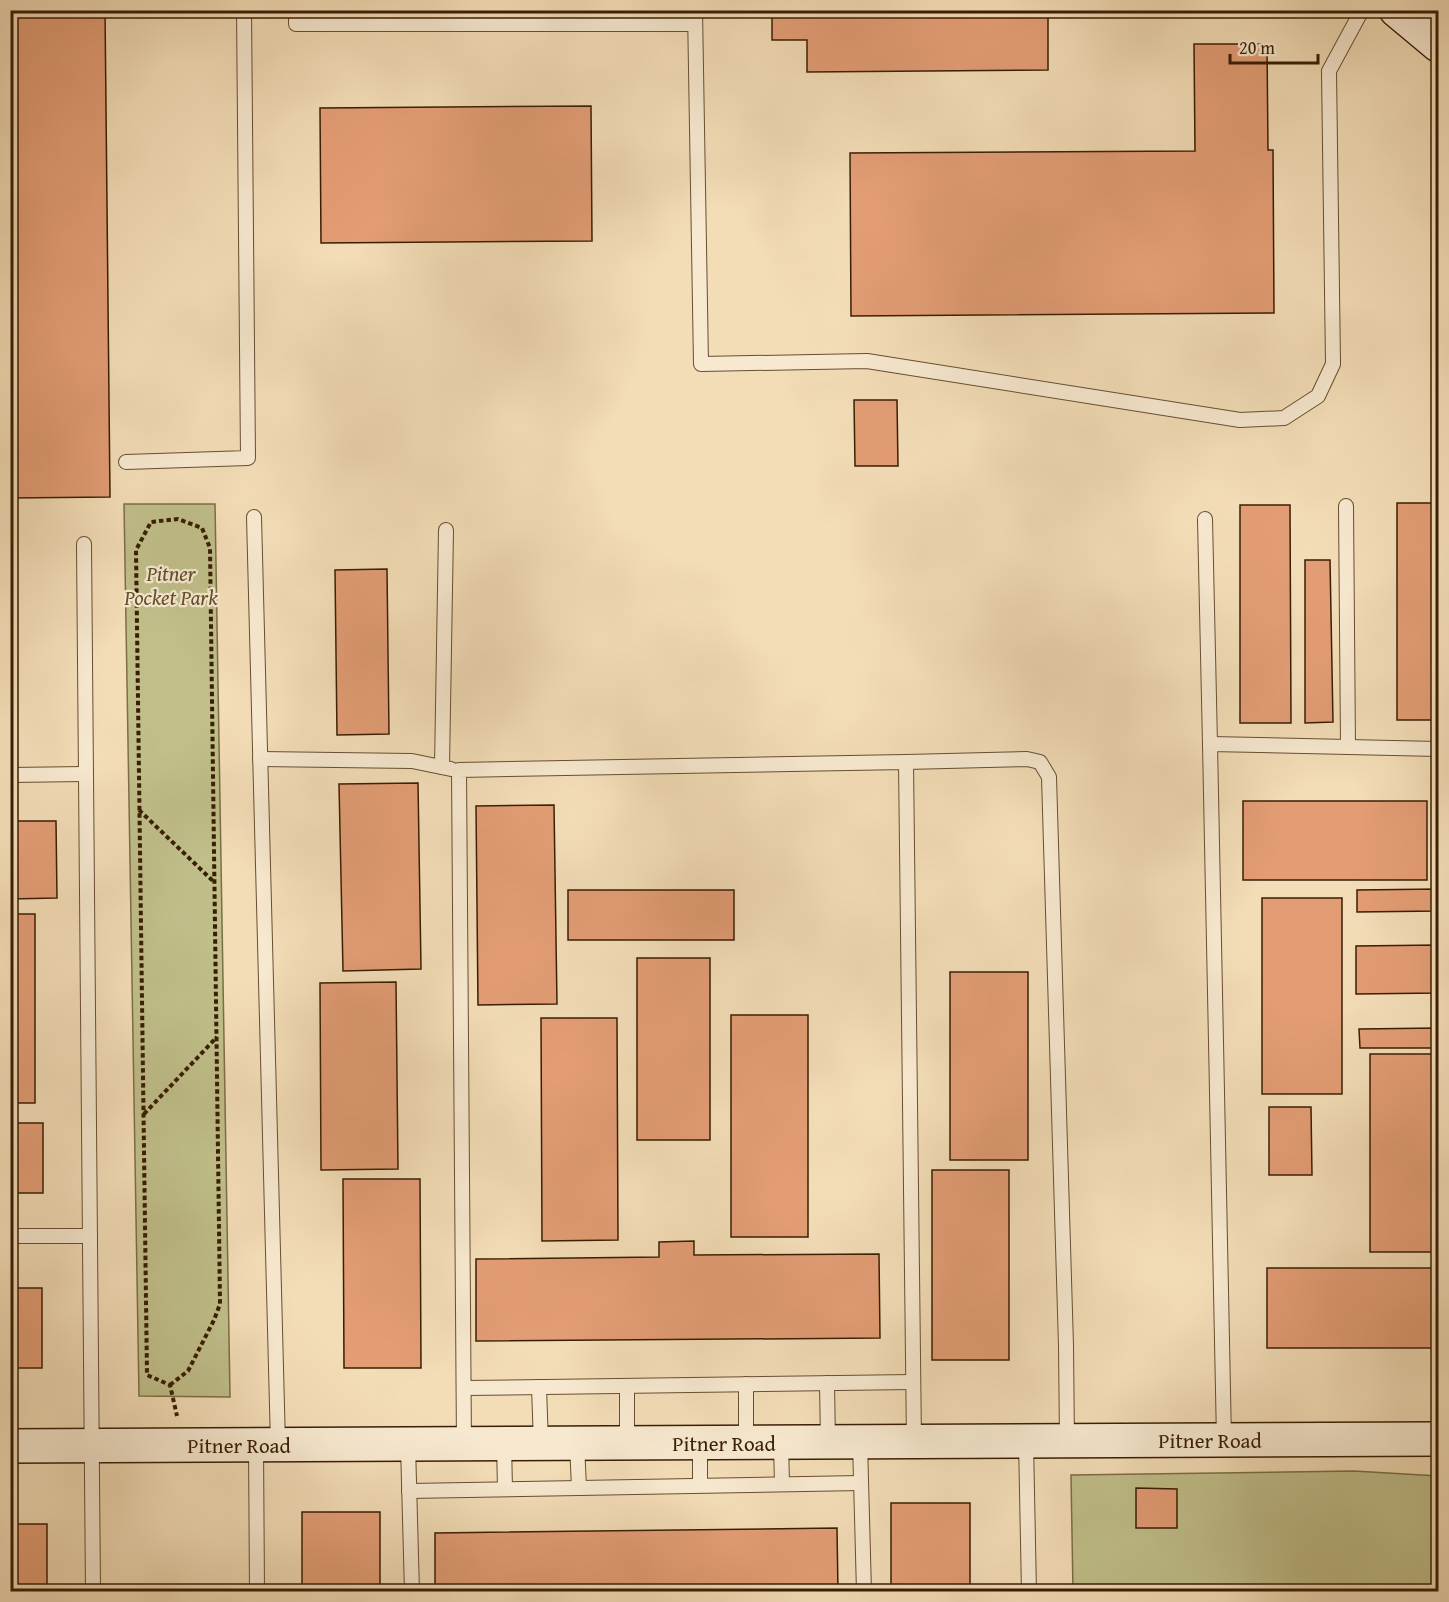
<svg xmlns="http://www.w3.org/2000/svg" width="1449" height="1602" viewBox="0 0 1449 1602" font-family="'Gentium Book Plus',serif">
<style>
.green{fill:#c0bf8a;stroke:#7c6e47;stroke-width:1.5}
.building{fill:#e39d75;stroke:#391e04;stroke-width:1.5}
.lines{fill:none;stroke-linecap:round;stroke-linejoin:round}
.lane-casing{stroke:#684e31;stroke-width:16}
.secondary-casing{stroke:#391e04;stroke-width:36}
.path{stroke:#391e04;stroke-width:4;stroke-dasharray:4.5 3;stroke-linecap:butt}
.lane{stroke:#f7e9d0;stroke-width:14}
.secondary{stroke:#f7e9d0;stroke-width:33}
.labels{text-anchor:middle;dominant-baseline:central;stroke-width:4.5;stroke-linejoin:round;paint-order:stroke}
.park-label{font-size:21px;font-style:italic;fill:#624e2c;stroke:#f7e9d0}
.street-label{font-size:21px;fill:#391e04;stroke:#f7e9d0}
</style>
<rect width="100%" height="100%" fill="#f3ddb7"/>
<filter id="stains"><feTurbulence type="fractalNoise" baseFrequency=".00333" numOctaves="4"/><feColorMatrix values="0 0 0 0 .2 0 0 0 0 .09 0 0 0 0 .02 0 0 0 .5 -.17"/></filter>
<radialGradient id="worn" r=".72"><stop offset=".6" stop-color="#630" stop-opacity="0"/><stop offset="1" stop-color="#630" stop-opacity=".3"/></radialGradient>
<g class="green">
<path d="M124 504H215L230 1397 139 1396Z"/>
<path d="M1354 1471 1438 1476V1591H1073L1071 1475Z"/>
</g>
<g class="building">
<path d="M10 10H105L110 497 10 498Z"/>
<path d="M772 10H1048V70L807 72V40H772Z"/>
<path d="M1194 44H1267L1268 150H1273L1274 313 851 316 850 153 1195 151Z"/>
<path d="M591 106 592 241 321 243 320 108Z"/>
<path d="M854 400H897L898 466H855Z"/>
<rect x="1397" y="503" width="41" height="217"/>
<path d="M1240 505H1290L1291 723H1240Z"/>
<path d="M1305 560H1330L1333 722 1305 723Z"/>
<path d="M387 569 389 734 337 735 335 570Z"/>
<path d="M418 783 421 969 343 971 339 784Z"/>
<rect x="1243" y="801" width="184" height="79"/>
<path d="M554 805 557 1004 478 1005 476 806Z"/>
<path d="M10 821H56L57 898 10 899Z"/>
<path d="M1438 889V911L1357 912V890Z"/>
<rect x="568" y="890" width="166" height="50"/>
<rect x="1262" y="898" width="80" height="196"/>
<rect x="10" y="914" width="25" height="189"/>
<path d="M1438 945V993L1356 994V946Z"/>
<rect x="637" y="958" width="73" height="182"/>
<rect x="950" y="972" width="78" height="188"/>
<path d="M396 982 398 1169 321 1170 320 983Z"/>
<rect x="731" y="1015" width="77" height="222"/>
<path d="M541 1018H617L618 1240 542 1241Z"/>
<path d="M1438 1028V1048H1360L1359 1029Z"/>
<rect x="1370" y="1054" width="68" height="198"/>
<path d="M1269 1107H1311L1312 1175H1269Z"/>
<rect x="10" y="1123" width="33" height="70"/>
<rect x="932" y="1170" width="77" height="190"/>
<path d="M343 1179H420L421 1368H344Z"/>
<path d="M694 1241V1255L879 1254 880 1338 476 1341V1259L659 1257V1242Z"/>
<rect x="1267" y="1268" width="171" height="80"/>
<rect x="10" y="1288" width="32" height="80"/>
<path d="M1136 1488 1177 1489V1528H1136Z"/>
<rect x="891" y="1503" width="79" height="89"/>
<rect x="302" y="1512" width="78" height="80"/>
<rect x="10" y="1524" width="37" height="68"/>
<path d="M837 1528 838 1592H435V1533Z"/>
</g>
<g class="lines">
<g class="lane-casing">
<g id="lane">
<path d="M296 10V24H695"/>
<path d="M695 10 701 364 867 361 1240 420 1284 418 1318 396 1333 364 1329 71 1362 10"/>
<path d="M126 462 248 458 244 10"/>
<path d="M1346 506 1348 747"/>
<path d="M254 517 278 1445"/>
<path d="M1205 519 1210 744"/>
<path d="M84 544 93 1592"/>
<path d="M260 759 412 761 451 769"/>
<path d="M906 762 1027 759 1040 762 1049 777 1066 1346 1067 1441"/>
<path d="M442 767 446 530"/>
<path d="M10 775 85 774"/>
<path d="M10 1236H90"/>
<path d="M827 1383 828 1442"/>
<path d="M746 1384V1442"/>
<path d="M627 1386V1443"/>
<path d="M539 1387 541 1444"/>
<path d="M464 1388 913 1382"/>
<path d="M1224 1440 1210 744 1438 749"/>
<path d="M1026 1441 1029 1592"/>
<path d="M860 1442 864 1592"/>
<path d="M700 1443V1485"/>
<path d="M781 1443 782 1484"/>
<path d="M464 1444 459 770 906 762 914 1442"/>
<path d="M504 1444 505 1489"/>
<path d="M577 1444 579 1488"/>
<path d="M256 1445 257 1592"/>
<path d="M408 1445 412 1592"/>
<path d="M409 1491 861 1483"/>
</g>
</g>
<g class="secondary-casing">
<g id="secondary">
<path d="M1396 10 1438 45"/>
<path d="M10 1446 1438 1439"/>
</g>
</g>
<g class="path">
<path d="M139 810 214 882"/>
<path d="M144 1114 217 1037"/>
<path d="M170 1385 188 1371 214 1320 220 1304 210 548 202 528 178 519 151 522 136 550 147 1375 170 1385 177 1416"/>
</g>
<use href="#lane" class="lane"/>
<use href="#secondary" class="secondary"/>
</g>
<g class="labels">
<g class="park-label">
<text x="171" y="573">Pitner<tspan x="171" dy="24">Pocket Park</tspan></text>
</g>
<g class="street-label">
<text x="1210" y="1440">Pitner Road</text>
<text x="724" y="1443">Pitner Road</text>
<text x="239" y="1445">Pitner Road</text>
</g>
</g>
<rect width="1449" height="1602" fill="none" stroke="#f3ddb7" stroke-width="36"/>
<rect x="12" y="12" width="1425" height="1578" fill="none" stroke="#391e04" stroke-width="3"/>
<rect x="18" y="18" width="1413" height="1566" fill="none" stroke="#391e04" stroke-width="1.5"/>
<path d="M1230 54v9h88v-9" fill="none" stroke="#391e04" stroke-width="3"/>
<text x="1239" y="54" font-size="18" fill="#391e04" stroke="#f7e9d0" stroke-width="4.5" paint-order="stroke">20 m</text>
<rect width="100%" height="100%" filter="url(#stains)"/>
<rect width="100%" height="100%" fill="url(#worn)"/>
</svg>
